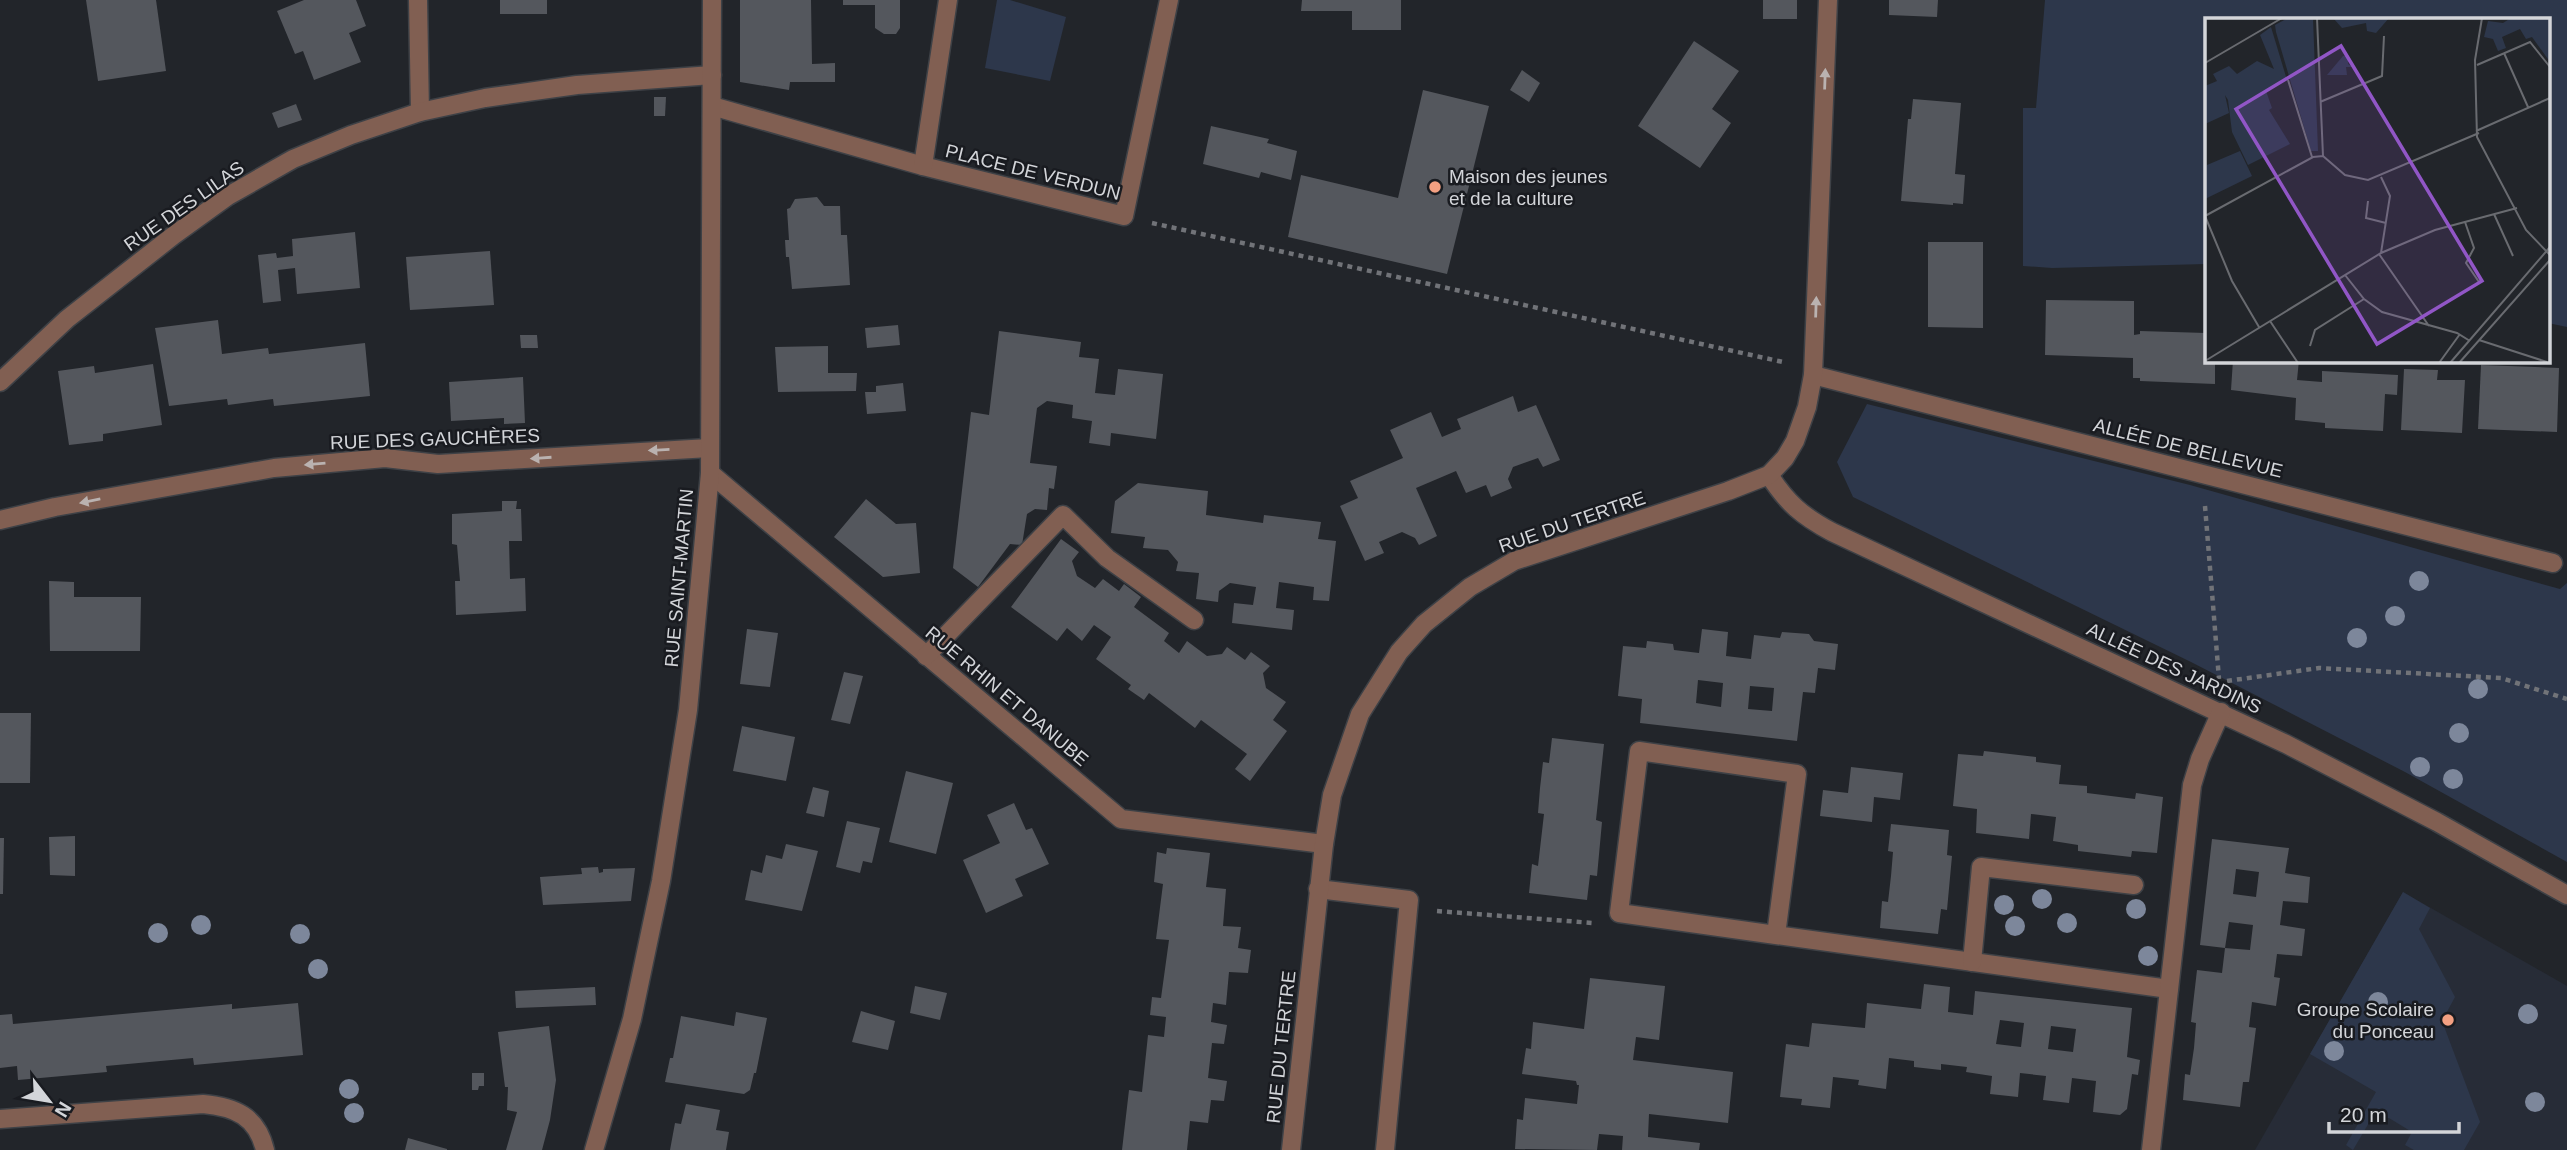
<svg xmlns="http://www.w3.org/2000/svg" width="2567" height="1150" viewBox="0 0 2567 1150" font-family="Helvetica,sans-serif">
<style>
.built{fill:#272c37}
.green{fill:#2d374b}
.building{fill:#54575d;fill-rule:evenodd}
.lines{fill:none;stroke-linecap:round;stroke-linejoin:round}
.minor-casing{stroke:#3e4146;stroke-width:21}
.path{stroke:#717378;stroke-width:4.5;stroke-dasharray:5 5;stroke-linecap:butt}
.minor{stroke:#815f52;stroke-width:18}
.tree{fill:#7d879b}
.oneway{fill:#bab2b0}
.poi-dot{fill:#f3a082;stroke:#191b20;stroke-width:2.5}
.labels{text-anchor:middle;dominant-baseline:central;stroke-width:5;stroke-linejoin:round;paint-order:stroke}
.street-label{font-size:19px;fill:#d3d5d9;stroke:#191b20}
.poi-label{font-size:19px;fill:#d3d5d9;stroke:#191b20;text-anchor:start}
.inset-road{fill:none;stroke:#696b70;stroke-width:2}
.view{fill:#9156c6;fill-opacity:0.15;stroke:#9156c6;stroke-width:3.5}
.inset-edge{fill:none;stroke:#d3d5d9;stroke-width:3.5}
</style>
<rect width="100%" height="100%" fill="#22252a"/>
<path class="built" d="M2403 892 2567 986V1150H2255Z"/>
<g class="green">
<path d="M997 0H1010L1066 17 1050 81 985 68Z"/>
<path d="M2045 0H2567V327L2548 323V19H2206V264L2052 268 2023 266V108H2036Z"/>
<path d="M1867 404 2190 485 2560 589 2567 583V862L2405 772 2191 662 1853 497 1837 462Z"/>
<path d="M2403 892 2430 908 2419 929 2455 997 2442 1021 2480 1122 2464 1150H2414L2405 1145 2412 1132 2389 1118 2370 1121 2353 1150 2346 1145 2376 1092 2310 1054Z"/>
</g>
<g class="building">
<path d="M86 0H156L166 71 98 81Z"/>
<path d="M304 0H356L366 26 349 33 361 62 314 80 303 51 295 54 277 11Z"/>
<rect x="500" y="0" width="47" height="14"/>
<path d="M740 0H811L812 64 835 63V82H790L789 90 740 82Z"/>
<path d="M843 0H900V28L896 34H884L875 28V5H843Z"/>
<path d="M1302 0H1401V30H1352V11H1301Z"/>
<rect x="1763" y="0" width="34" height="19"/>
<path d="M1889 0H1938L1937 17 1889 15Z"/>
<path d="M1694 41 1739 71 1712 109 1731 123 1700 168 1638 126Z"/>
<path d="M1522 70 1540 83 1529 102 1510 90Z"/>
<path d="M1423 90 1489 106 1447 274 1288 237 1301 175 1398 198Z"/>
<path d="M654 97H666L665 116H654Z"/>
<path d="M1913 99 1961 103 1955 174 1965 175 1963 204 1953 203V205L1901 201 1908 119H1911Z"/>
<path d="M296 104 302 120 278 128 272 113Z"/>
<path d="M1211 126 1269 139 1267 143 1297 151 1291 180 1261 172 1259 178 1203 164Z"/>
<path d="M817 197 824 206H840L841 235H847L850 285 792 289 789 257H786L785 240H789L787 209 790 208 795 199Z"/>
<path d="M355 232 360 288 297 294 295 268 278 270 281 301 263 303 258 255 276 253 277 258 293 256 292 239Z"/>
<path d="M1928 242H1983V328L1928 327Z"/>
<path d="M490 251 494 305 410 310 406 257Z"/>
<path d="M2046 300 2134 301V335L2140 334V331L2206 333V360H2215V384L2140 381V378H2133V358L2045 355Z"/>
<path d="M218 320 222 354 268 348 269 354 365 343 370 396 274 406 273 399 228 405 227 399 169 406 155 328Z"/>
<path d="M898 325 900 345 867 348 865 328Z"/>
<path d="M999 331 1081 342 1079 357 1099 359 1095 393 1115 395 1118 369 1163 374 1156 439 1111 433 1110 446 1089 443 1092 421 1072 418 1073 405 1047 401 1037 408 1030 463 1057 466 1054 489 1049 488 1047 510 1035 509 1027 514 1022 545 1010 544 978 587 953 568 971 412 989 415Z"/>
<path d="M520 335H537L538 348H521Z"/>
<path d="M828 346V373H857L856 391 778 392 775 347Z"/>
<path d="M2233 360H2299L2297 380 2322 382V371L2398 375 2397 395 2385 394 2383 431 2325 428V423L2295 420 2296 398 2231 390Z"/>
<path d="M153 364 162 425 103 434V441L69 445 58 371 94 366 95 373Z"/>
<path d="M2481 365 2559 368 2557 432 2478 429Z"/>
<path d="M2404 369 2438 370 2437 380H2465L2462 433 2401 430Z"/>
<path d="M523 377 525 423 504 424V418L451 421 449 382Z"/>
<path d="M903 383 906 411 867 414 865 392H876V386Z"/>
<path d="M1513 396 1518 412 1536 405 1560 460 1543 467 1538 458 1513 467 1508 479 1512 488 1491 497 1486 485 1466 493 1456 471 1416 488 1437 536 1419 545 1415 538 1402 532 1379 542 1384 553 1365 561 1340 506 1358 498 1350 481 1403 458 1390 430 1431 412 1442 437 1461 429 1457 419Z"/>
<path d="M1138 483 1208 491 1206 515 1263 523 1264 515 1321 522 1318 539 1336 541 1329 601 1313 600 1314 587 1279 582 1276 608 1294 610 1292 630 1232 623 1234 603 1253 605 1256 587 1230 583 1219 591 1218 602 1196 599 1199 573 1176 571 1178 562 1168 550 1143 548 1145 537 1111 533 1115 501Z"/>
<path d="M866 499 896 524 916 523 920 573 883 577 834 537Z"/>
<path d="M502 501H517L516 509H521L522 541H509L510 579 525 578 526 611 456 615 455 581H460L457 545 452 544V514L502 511Z"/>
<path d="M1061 539 1079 552 1072 561 1077 576 1095 588 1103 579 1119 591 1124 584 1141 597 1134 607 1169 633 1164 641 1179 653 1187 641 1207 656 1222 654 1227 647 1245 660 1251 652 1270 666 1263 673 1266 688 1286 702 1273 720 1287 731 1250 781 1235 769 1247 754 1201 720 1195 728 1149 693 1144 700 1128 689 1131 685 1096 659 1111 637 1094 625 1082 641 1067 628 1057 641 1011 607Z"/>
<path d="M49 581 74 582V597H141L140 651H50Z"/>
<path d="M747 629 778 633 770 687 740 684Z"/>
<path d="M1702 629 1728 632 1726 656 1751 659 1754 635 1780 638 1782 632 1809 634 1814 641 1838 644 1835 670 1818 668 1815 693 1803 692 1797 741 1640 723 1642 699 1618 696 1623 646 1646 648 1647 641 1673 644 1674 650 1699 653ZM1698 680 1723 683 1721 707 1696 703ZM1750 686 1774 688 1772 711 1748 709Z"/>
<path d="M844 672 863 676 850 724 831 720Z"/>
<path d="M0 713H31L30 783H0Z"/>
<path d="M742 726 795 737 786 781 733 771Z"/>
<path d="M1552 738 1604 744 1596 820 1602 822 1597 876 1590 875 1587 900 1529 893 1532 864 1538 866 1544 814 1538 813 1540 788 1543 762 1549 763Z"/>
<path d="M1984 751 2036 757V762L2061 765 2059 784 2087 786V793L2135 799 2136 793 2163 797 2157 853 2132 851 2131 857 2078 851V845L2053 841 2056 817 2031 814 2029 839 1976 833 1977 809 1953 806 1958 754 1983 756Z"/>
<path d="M1851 767 1903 773 1900 800 1874 797 1872 822 1820 816 1823 790 1848 793Z"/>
<path d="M906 771 953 783 936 854 889 842Z"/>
<path d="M813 787 829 791 824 817 806 813Z"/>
<path d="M1014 803 1026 830 1032 828 1049 864 1015 879 1023 896 986 913 963 860 1000 843 987 815Z"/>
<path d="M847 821 880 828 872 863 863 861 860 873 836 867Z"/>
<path d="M1891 824 1949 830 1947 855 1952 856 1947 910 1941 909 1938 934 1880 928 1882 901 1888 902 1891 876 1893 852 1888 851Z"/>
<path d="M75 836V876L50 875 49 837Z"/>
<path d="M0 838H4L3 894H0Z"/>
<path d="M2212 839 2289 848 2285 873 2310 877 2308 903 2283 901 2280 925 2305 929 2302 956 2277 954 2274 977 2280 978 2276 1006 2252 1002 2249 1027 2256 1028 2249 1082H2243L2240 1107 2183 1100 2185 1074 2190 1075 2194 1048 2196 1023 2191 1022 2197 970 2222 973 2225 948 2250 950 2253 925 2229 922 2225 948 2200 945ZM2236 869 2259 872 2256 897 2233 894Z"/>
<path d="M786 844 818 851 802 911 745 900 751 870 762 873 766 855 782 859Z"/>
<path d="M1167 848 1210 853 1206 887 1226 889 1223 926 1241 927 1238 948 1251 950 1248 973 1229 972 1226 1005 1213 1003 1211 1022 1227 1025 1224 1044 1212 1043 1208 1078 1227 1081 1224 1101 1211 1100 1208 1123 1190 1121 1187 1150H1122L1129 1090 1142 1092 1148 1035 1164 1037 1166 1017 1150 1015 1152 997 1161 998 1169 940 1156 939 1163 884 1154 882 1157 852 1166 854Z"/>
<path d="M598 867 599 873 603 872V869L635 868 631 901 543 905 540 877 582 874 581 868Z"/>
<path d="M1590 978 1665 986 1659 1040 1636 1037 1633 1060 1733 1072 1728 1123 1649 1114 1648 1137 1700 1143 1699 1150H1622L1623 1136 1599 1134 1597 1150 1515 1149 1517 1119 1523 1120 1525 1098 1577 1104 1579 1085H1577L1576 1081 1522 1074 1526 1048 1531 1049 1533 1022 1584 1029Z"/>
<path d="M1924 984 1950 987 1948 1012 1973 1015 1975 991 2132 1008 2127 1057 2140 1060 2138 1075 2132 1074 2127 1109 2120 1115 2093 1112 2096 1081 2072 1078 2069 1103 2043 1100 2046 1076 2020 1073 2018 1097 1990 1094 1992 1076 1966 1072 1967 1067 1941 1064V1070L1914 1067V1061L1889 1058 1886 1089 1858 1085 1859 1080 1833 1077 1830 1108 1801 1105 1802 1099 1780 1097 1786 1044 1809 1047 1812 1023 1865 1028 1867 1003 1921 1009ZM2000 1020 2024 1023 2021 1047 1996 1044ZM2051 1026 2076 1029 2073 1052 2048 1049Z"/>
<path d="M915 986 947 993 940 1020 910 1013Z"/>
<path d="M595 987 596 1005 516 1008 515 991Z"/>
<path d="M298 1003 303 1055 194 1065 193 1058 106 1066 107 1072 18 1080 17 1066 0 1068V1015L12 1014 13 1024 232 1004V1009Z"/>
<path d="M861 1011 895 1021 888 1050 852 1042Z"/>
<path d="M736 1012 767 1018 756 1073H754L750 1090 744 1094 665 1082 670 1058H673L681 1016 734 1026Z"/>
<path d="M549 1026 556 1080 550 1120 542 1150H506L517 1112 507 1110 508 1087H505L498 1032Z"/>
<path d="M472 1073H484V1086H479L478 1090H472Z"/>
<path d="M686 1104 720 1110 716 1130 729 1132 726 1150H670L675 1123 681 1124Z"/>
<path d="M408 1138 447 1149V1150H405Z"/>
</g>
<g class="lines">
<g class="minor-casing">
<g id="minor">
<path d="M418 0 420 112"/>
<path d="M712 106 923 166 1124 216 1169 0"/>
<path d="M923 166 948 0"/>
<path d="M1813 375 2553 563"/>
<path d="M0 382 67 319 174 235 228 196 293 159 351 135 420 112 485 98 577 85 712 75"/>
<path d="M710 473 1121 819 1324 844"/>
<path d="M1769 475C1787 503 1802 516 1832 532L2286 744 2437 822 2567 895"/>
<path d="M0 520 55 507 274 468 385 458 438 464 709 448"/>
<path d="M926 656 1063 515 1107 558 1194 620"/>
<path d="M1318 889 1409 900 1385 1150"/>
<path d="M1776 935 1619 913 1639 751 1797 774 1776 935 2169 989"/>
<path d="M1972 962 1981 867 2134 885"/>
<path d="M0 1119 203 1104C235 1107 257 1116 265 1150"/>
<path d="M594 1150 632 1019 661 881 688 710 710 473 712 0"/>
<path d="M1291 1150 1324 844 1332 795 1360 714 1399 652 1424 624 1470 587 1514 561 1728 491 1769 475 1785 458 1795 441 1807 407 1813 375 1828 0"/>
<path d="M2151 1150 2192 785 2200 759 2221 712"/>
</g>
</g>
<g class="path">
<path d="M1152 223 1783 362"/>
<path d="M2205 506 2219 679"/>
<path d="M2227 681 2319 668 2501 678 2567 699"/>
<path d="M1437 911 1593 923"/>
</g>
<use href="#minor" class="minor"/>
</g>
<g class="tree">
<circle cx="2419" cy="581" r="10"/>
<circle cx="2395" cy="616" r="10"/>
<circle cx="2357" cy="638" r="10"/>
<circle cx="2478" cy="689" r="10"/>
<circle cx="2459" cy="733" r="10"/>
<circle cx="2420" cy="767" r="10"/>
<circle cx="2453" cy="779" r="10"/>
<circle cx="2042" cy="899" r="10"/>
<circle cx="2004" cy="905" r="10"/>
<circle cx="2136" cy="909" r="10"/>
<circle cx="2067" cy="923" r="10"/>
<circle cx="201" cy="925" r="10"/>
<circle cx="2015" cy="926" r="10"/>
<circle cx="158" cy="933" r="10"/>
<circle cx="300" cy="934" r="10"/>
<circle cx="2148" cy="956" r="10"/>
<circle cx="318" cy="969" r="10"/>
<circle cx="2378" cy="1002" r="10"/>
<circle cx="2528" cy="1014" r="10"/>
<circle cx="2334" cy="1051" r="10"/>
<circle cx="349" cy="1089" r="10"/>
<circle cx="2535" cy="1102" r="10"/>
<circle cx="354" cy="1113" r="10"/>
</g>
<defs><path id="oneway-solid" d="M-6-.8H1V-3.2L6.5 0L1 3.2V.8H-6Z" transform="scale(1.75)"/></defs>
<g class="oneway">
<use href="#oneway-solid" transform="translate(1825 79) rotate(-88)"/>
<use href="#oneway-solid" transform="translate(1816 307) rotate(-88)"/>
<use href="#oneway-solid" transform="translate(659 450) rotate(177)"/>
<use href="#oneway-solid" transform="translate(541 458) rotate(176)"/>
<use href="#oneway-solid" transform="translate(315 464) rotate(175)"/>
<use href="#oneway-solid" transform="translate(90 501) rotate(169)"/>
</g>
<g class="poi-dot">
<circle cx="1435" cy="187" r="7"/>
<circle cx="2448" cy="1020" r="7"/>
</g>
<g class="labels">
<g class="street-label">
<text transform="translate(1033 172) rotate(14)">PLACE DE VERDUN</text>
<text transform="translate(184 206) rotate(-35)">RUE DES LILAS</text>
<text transform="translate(435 439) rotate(-2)">RUE DES GAUCHÈRES</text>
<text transform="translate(2188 448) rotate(14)">ALLÉE DE BELLEVUE</text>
<text transform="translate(1572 522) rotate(-19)">RUE DU TERTRE</text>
<text transform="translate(679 578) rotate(-85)">RUE SAINT-MARTIN</text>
<text transform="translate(2174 668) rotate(25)">ALLÉE DES JARDINS</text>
<text transform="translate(1007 696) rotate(40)">RUE RHIN ET DANUBE</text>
<text transform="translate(1281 1047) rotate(-84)">RUE DU TERTRE</text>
</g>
<g class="poi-label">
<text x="1449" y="176">Maison des jeunes<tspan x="1449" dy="22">et de la culture</tspan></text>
<text x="2434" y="1009" text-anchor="end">Groupe Scolaire<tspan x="2434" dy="22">du Ponceau</tspan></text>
</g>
</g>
<g transform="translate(2205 18)">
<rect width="345" height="345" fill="#22252a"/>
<path d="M83 0H108L113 133H106L71 14 70 7ZM184 0 171 15 162 13 161 5 137 10 129 1ZM306 0H345V44L327 19 321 21 315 11 297 19 301 30 293 33 288 21 279 19 283 3 298 5ZM66 9 82 62 61 73 67 90 64 92 85 126 43 147 27 114 23 82 20 77 24 95 0 106V68L12 63 8 56 24 48 32 56 52 43 69 51 55 17ZM144 37 143 46 148 49H141L142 57H122L138 38ZM35 133 47 158 0 181 2 147Z" fill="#2d374b"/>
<path class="inset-road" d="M112 0 118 138M277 0 270 42 272 119 321 212 345 237M299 35 323 89M0 45 77 0M272 47 325 24 345 49M83 62 107 139M115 84 177 58 179 18M271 113 345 80M163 183 161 200 181 205M289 196 308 238M0 198 108 139 118 138 140 157 163 162 274 115M0 198 27 263 54 309M260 204 269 230 261 245 274 264M176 235 185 178 176 159M174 236 224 308M140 257 159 281 177 294 252 315 265 323M65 303 93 345M274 322 342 344M105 328 110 312 159 281M0 343 176 235 230 212 312 190M234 345 255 316M245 345 345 229M254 345 345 242"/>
<path class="view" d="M136 28 277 263 172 326 31 91Z"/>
<rect width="345" height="345" class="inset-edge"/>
</g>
<g transform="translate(49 1101) rotate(121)" stroke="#191b20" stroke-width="5" paint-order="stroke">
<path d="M0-5L12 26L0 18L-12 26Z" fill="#d3d5d9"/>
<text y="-10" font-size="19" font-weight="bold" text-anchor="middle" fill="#d3d5d9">N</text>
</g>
<path d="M2329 1122v10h130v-10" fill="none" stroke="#d3d5d9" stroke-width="3.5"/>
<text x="2340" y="1122" font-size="21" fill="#d3d5d9" stroke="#191b20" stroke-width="5" paint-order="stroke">20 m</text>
</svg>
